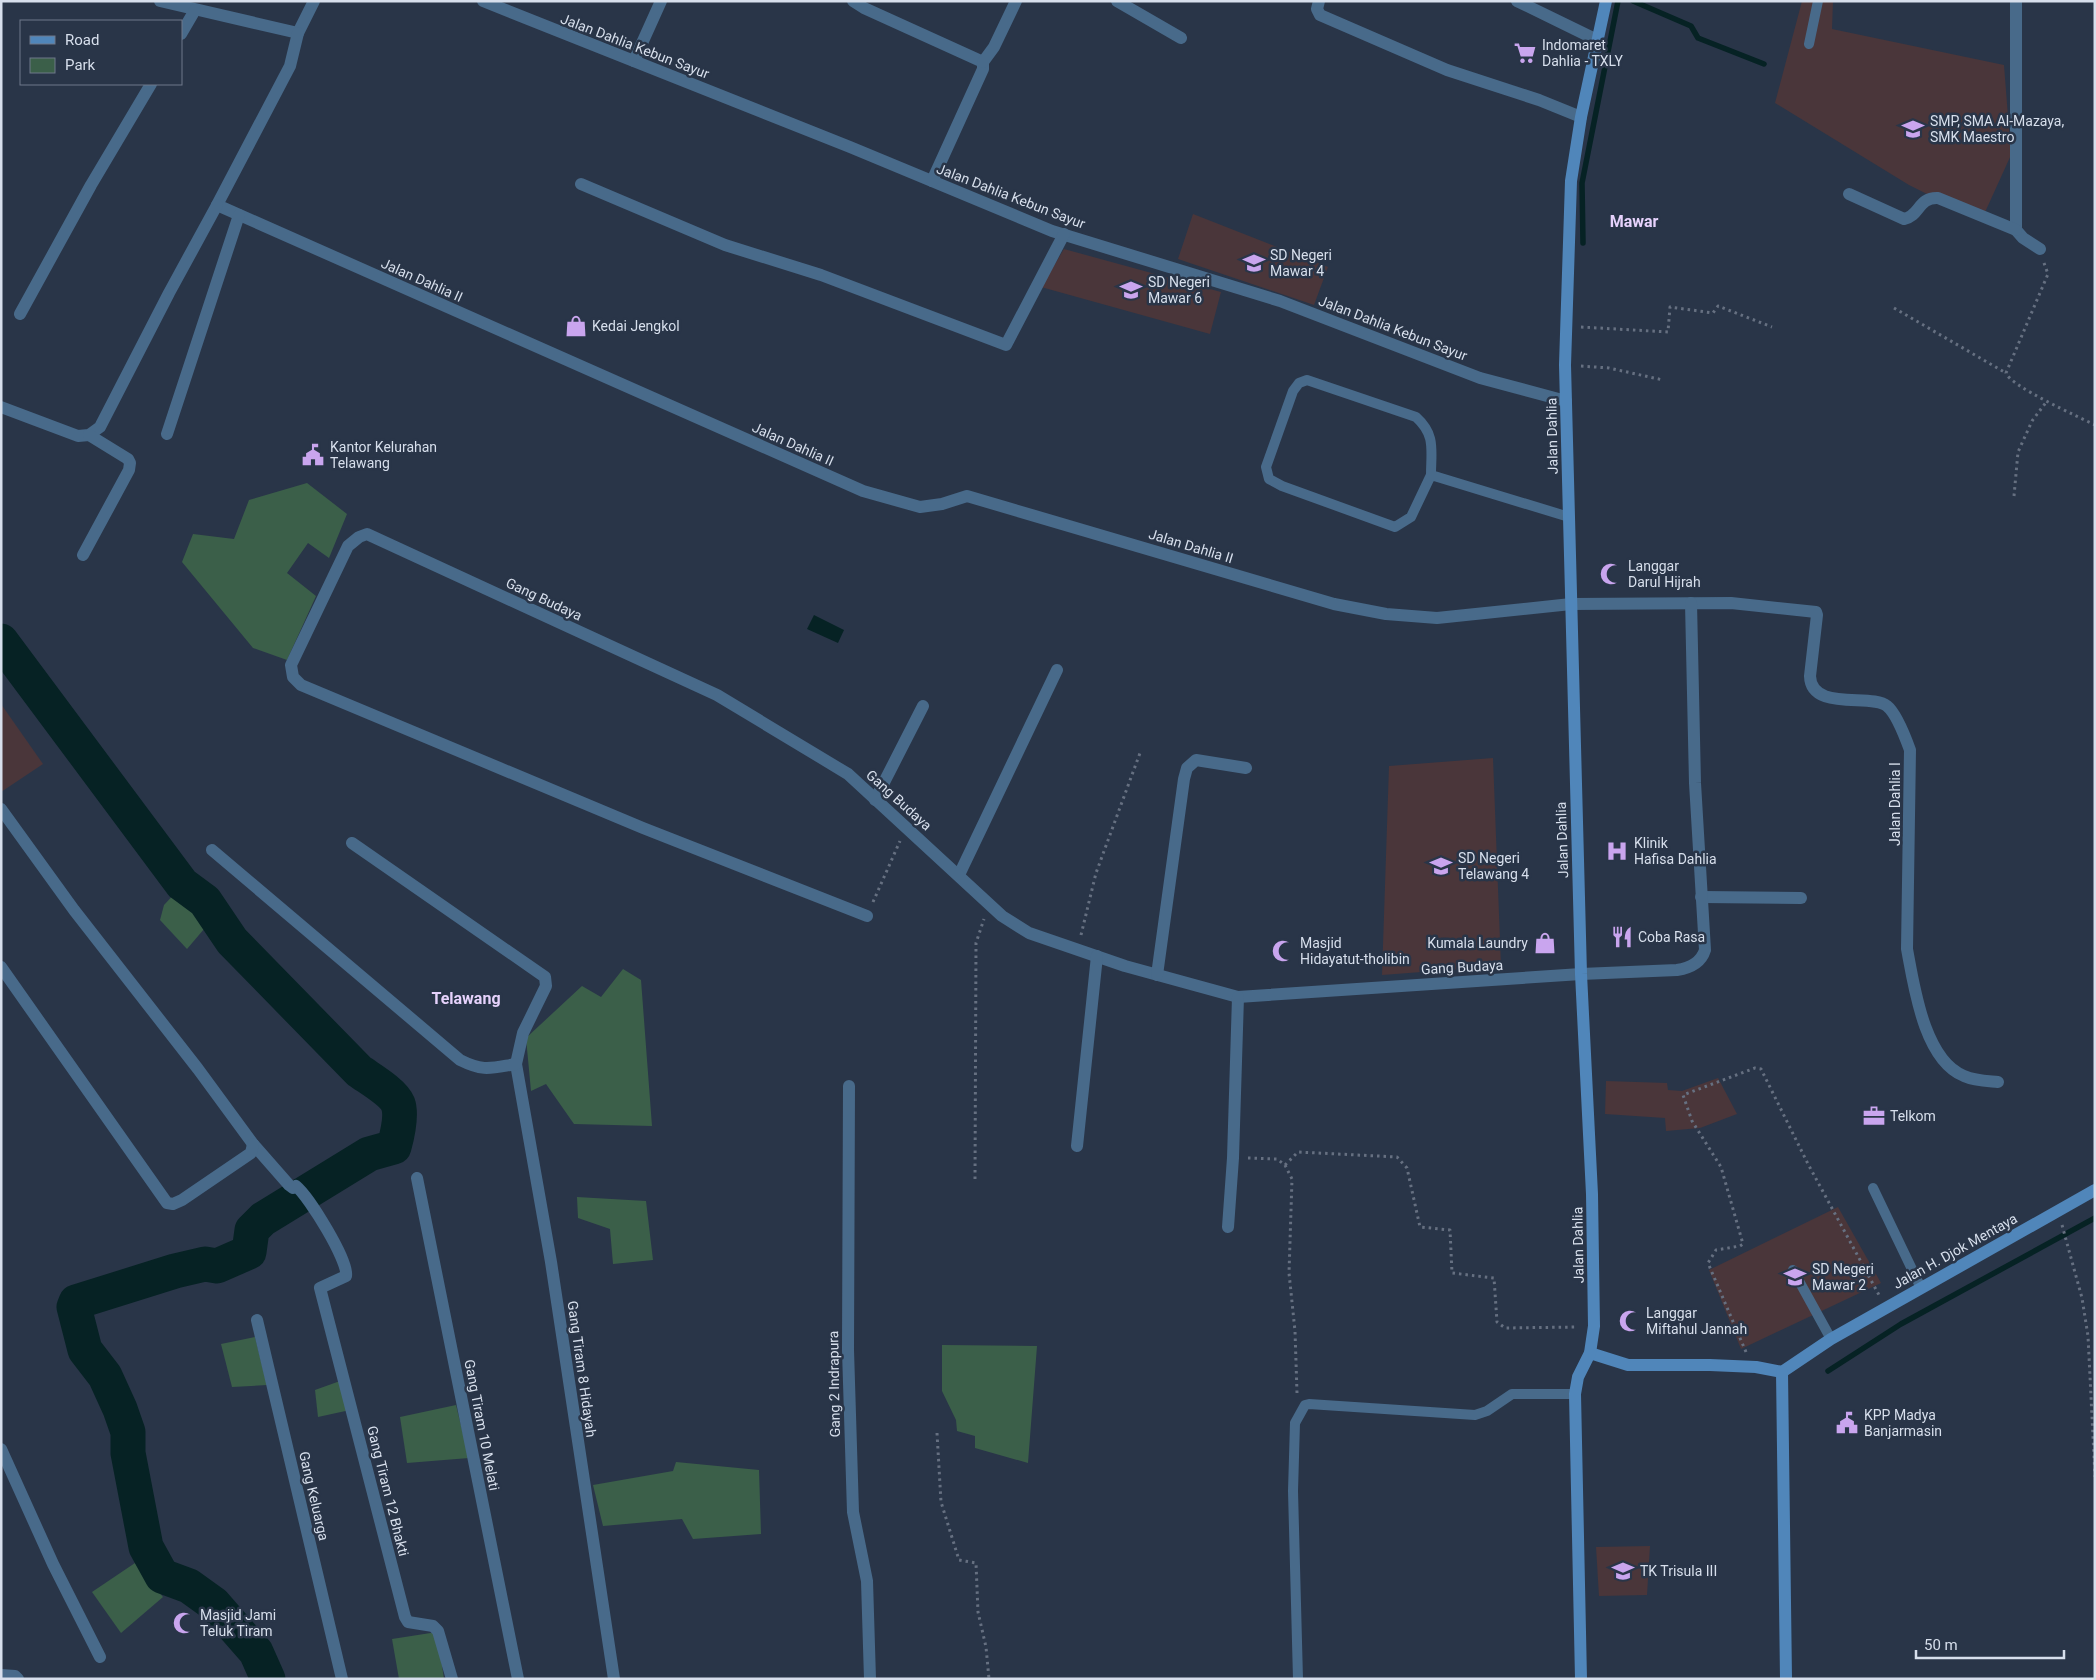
<svg xmlns="http://www.w3.org/2000/svg" width="2096" height="1680" viewBox="0 0 2096 1680" font-family="Roboto,sans-serif">
<style>
.education{fill:#4a363a}
.green{fill:#3b5f49}
.water{fill:#062224}
.lines{fill:none;stroke-linecap:round;stroke-linejoin:round}
.stream{stroke:#062224;stroke-width:5.5}
.river{stroke:#062224;stroke-width:35}
.path{stroke:#667081;stroke-width:3;stroke-dasharray:2.5 4;stroke-linecap:butt}
.lane{stroke:#486a8a;stroke-width:10}
.street{stroke:#486a8a;stroke-width:12}
.secondary{stroke:#5086ba;stroke-width:12}
.labels{text-anchor:middle;dominant-baseline:central;stroke-width:5;stroke-linejoin:round;paint-order:stroke}
.poi-label{font-size:14px;fill:#d7dfec;stroke:#293548;text-anchor:start}
.street-label{font-size:14px;fill:#d7dfec;stroke:#293548}
.quarter-label{font-size:16px;font-weight:bold;fill:#e6d2fc;stroke:#293548}
</style>
<rect width="100%" height="100%" fill="#293548"/>
<g class="education">
<path d="M1802 1H1833L1832 29 2004 65 2011 155 1981 221 1909 185 1775 103Z"/>
<path d="M1193 214 1328 267 1314 305 1178 259Z"/>
<path d="M1064 249 1221 292 1210 334 1041 287Z"/>
<path d="M1 704 43 764 1 792Z"/>
<path d="M1493 758 1501 966 1382 975 1389 766Z"/>
<path d="M1718 1078 1737 1114 1700 1128 1666 1131 1665 1118 1605 1114 1606 1081 1667 1083 1668 1090 1682 1091Z"/>
<path d="M1838 1207 1881 1283 1741 1349 1709 1270Z"/>
<path d="M1650 1546 1647 1595 1599 1596 1596 1547Z"/>
</g>
<g class="green">
<path d="M307 483 347 514 329 558 308 543 287 573 316 596 287 660 253 648 182 562 193 534 234 539 249 500Z"/>
<path d="M178 890 210 922 187 949 160 920 164 905Z"/>
<path d="M623 969 641 980 652 1126 574 1124 546 1084 531 1091 526 1038 582 986 601 997Z"/>
<path d="M577 1197 646 1201 653 1260 613 1264 610 1229 578 1218Z"/>
<path d="M255 1337 267 1385 232 1387 221 1344Z"/>
<path d="M942 1345 1037 1346 1028 1463 975 1448V1436L957 1431 956 1420 942 1391Z"/>
<path d="M340 1381 350 1410 318 1417 315 1390Z"/>
<path d="M456 1405 469 1458 407 1463 400 1417Z"/>
<path d="M676 1462 759 1470 761 1534 693 1539 682 1519 603 1526 593 1485 673 1471Z"/>
<path d="M135 1563 163 1597 121 1633 92 1592Z"/>
<path d="M437 1632 444 1679H399L392 1639Z"/>
</g>
<path class="water" d="M814 615 844 630 838 643 807 629Z"/>
<g class="lines">
<g class="stream">
<path d="M1633 1 1691 26 1698 38 1764 64"/>
<path d="M1583 243 1582 183 1618 1"/>
<path d="M1828 1371 1901 1324 2095 1218"/>
</g>
<path class="river" d="M1 641 182 884 205 901 232 941 359 1071C370 1079 393 1092 398 1104 402 1115 397 1136 394 1147L369 1154 263 1219 252 1230 249 1252 217 1266 205 1264 175 1271 76 1302 74 1307 85 1350 105 1376 120 1409 128 1432V1453L146 1547 162 1576 189 1586 214 1604 256 1652 268 1679"/>
<g class="path">
<path d="M2044 263 2048 274 2006 373C2010 386 2079 417 2095 425"/>
<path d="M1894 308 2006 373"/>
<path d="M1581 327 1668 332 1670 307 1713 313 1718 306 1772 327"/>
<path d="M1581 366 1609 368 1663 380"/>
<path d="M2014 496 2018 452 2032 421 2047 401"/>
<path d="M873 902 900 841"/>
<path d="M1081 935 1096 873 1140 753"/>
<path d="M1248 1158 1277 1159 1285 1165 1292 1179 1289 1273 1295 1331 1297 1393"/>
<path d="M1285 1165 1298 1152 1397 1157 1407 1168 1420 1227 1450 1230 1452 1273 1494 1278 1497 1322 1505 1328 1578 1327"/>
<path d="M975 1179 976 943 984 919"/>
<path d="M2062 1225 2082 1298 2088 1336 2095 1477"/>
<path d="M1746 1352 1708 1263 1716 1250 1740 1246 1743 1244 1721 1167 1692 1121 1683 1095 1755 1068 1761 1069 1808 1164 1879 1295"/>
<path d="M937 1433 941 1502 959 1560 976 1563 978 1612 986 1647 989 1679"/>
</g>
<g class="lane">
<path d="M1809 44 1818 1"/>
<path d="M1431 475 1411 517 1395 527 1282 486 1269 479 1266 467 1293 391 1299 383 1307 380 1416 417C1436 435 1431 450 1431 475L1569 517"/>
<path d="M1873 1188 1921 1288"/>
<path d="M1793 1270 1831 1339"/>
<path d="M1298 1679 1293 1491 1295 1423 1305 1405 1309 1404 1475 1415 1487 1411 1512 1394H1575"/>
</g>
<g class="street">
<path d="M160 1 298 33 314 1"/>
<path d="M483 1 850 147 1052 231 1280 301 1480 378 1566 401"/>
<path d="M853 1 864 8 983 62V69L932 181"/>
<path d="M1117 1 1181 38"/>
<path d="M1319 1 1317 9 1320 15 1447 70 1539 100 1581 117"/>
<path d="M1517 1 1597 40"/>
<path d="M2016 1V230L2023 238 2040 249"/>
<path d="M298 33 290 66 217 205 863 491 920 507 942 504 967 496 1334 604 1386 614 1437 618 1571 604 1731 603 1816 612 1817 615 1810 676C1811 712 1872 693 1887 706 1896 713 1906 739 1910 750L1907 949C1914 986 1924 1060 1964 1076 1975 1081 1987 1081 1998 1082"/>
<path d="M181 34 195 10"/>
<path d="M634 61 661 1"/>
<path d="M983 62 994 47 1016 1"/>
<path d="M581 184 725 245 821 275 1006 345 1064 234"/>
<path d="M1849 194 1904 219C1920 216 1918 197 1938 198L2016 230"/>
<path d="M20 314 91 185 151 84"/>
<path d="M1 407 78 436 89 435 100 427 169 293 217 205"/>
<path d="M167 434 239 215"/>
<path d="M83 555 129 470 130 463 128 459 89 435"/>
<path d="M875 800 923 706"/>
<path d="M1 809 74 910 198 1069 253 1144 289 1185 293 1188 296 1186C309 1197 349 1261 346 1276L320 1288 405 1617 408 1622 433 1626 438 1631 452 1679"/>
<path d="M352 843 545 977 546 986 523 1033 516 1064 551 1262 614 1679"/>
<path d="M212 850 460 1060C484 1072 491 1068 516 1064"/>
<path d="M959 875 1057 670"/>
<path d="M1701 897 1801 898"/>
<path d="M867 916 643 828 301 685 293 677 291 665 348 546 359 537 367 534 717 695 848 774 1002 916 1029 933 1125 966 1238 997 1581 974 1677 970C1690 968 1701 963 1705 950L1695 783 1691 603"/>
<path d="M1 967 167 1203 173 1204 182 1200 251 1153 253 1144"/>
<path d="M1157 975 1184 779 1187 768 1196 760 1246 768"/>
<path d="M849 1086 848 1350 853 1512 867 1581 870 1679"/>
<path d="M1077 1146 1097 956"/>
<path d="M417 1178 518 1679"/>
<path d="M1228 1227 1233 1158 1238 997"/>
<path d="M257 1320 342 1679"/>
<path d="M1 1449 53 1564 100 1657"/>
<path d="M1 1675 15 1676 18 1679"/>
</g>
<g class="secondary">
<path d="M1590 1353 1628 1365H1710L1756 1367 1782 1372"/>
<path d="M1782 1372 1831 1339 2095 1190"/>
<path d="M1782 1372 1786 1679"/>
<path d="M1581 1679 1575 1394 1578 1377 1590 1353 1594 1326 1592 1194 1581 974 1565 365 1571 181 1581 117 1606 1"/>
</g>
</g>
<defs>
<g id="supermarket-bare" transform="scale(1.725)"><path d="M-6-5.5h2.5l.6 2H6L4.5 2H-2.5L-4.4-4H-6ZM-1.5 3.2a1.3 1.3 0 1 0 .1 0ZM3 3.2a1.3 1.3 0 1 0 .1 0Z" fill="#c9a5ee" stroke="#293548" stroke-width="2.5" paint-order="stroke"/></g>
<g id="school-bare" transform="scale(1.725)"><path d="M0-5L7-2L0 1L-7-2ZM-4 1L0 2.5L4 1V4Q0 6-4 4Z" fill="#c9a5ee" stroke="#293548" stroke-width="2.5" paint-order="stroke"/></g>
<g id="shop-bare" transform="scale(1.725)"><path d="M-5-2.5h2.3a2.7 3.5 0 0 1 5.4 0H5L5.5 6h-11ZM-1.5-2.5h3a1.5 2.3 0 0 0-3 0Z" fill="#c9a5ee" stroke="#293548" stroke-width="2.5" paint-order="stroke"/></g>
<g id="civic-bare" transform="scale(1.725)"><path d="M-.6-6.5H3V-4.5H.6V-3L4-1V1h2V6H-6V1h2V-1L-.6-3ZM-1.2 2.5V6h2.4V2.5Z" fill="#c9a5ee" stroke="#293548" stroke-width="2.5" paint-order="stroke"/></g>
<g id="mosque-bare" transform="scale(1.725)"><path d="M3.5-4.9A6 6 0 1 0 3.5 4.9A5 5 0 1 1 3.5-4.9Z" fill="#c9a5ee" stroke="#293548" stroke-width="2.5" paint-order="stroke"/></g>
<g id="hospital-bare" transform="scale(1.725)"><path d="M-5-5h3v3.5h4V-5h3V5h-3V1.5h-4V5h-3Z" fill="#c9a5ee" stroke="#293548" stroke-width="2.5" paint-order="stroke"/></g>
<g id="restaurant-bare" transform="scale(1.725)"><path d="M-5-6h1v4h1v-4h1v4h1v-4h1v5L-1.5 .5V6h-2V.5L-5-1ZM5-6V6H3V1.5H1.5Q1.5-4 5-6Z" fill="#c9a5ee" stroke="#293548" stroke-width="2.5" paint-order="stroke"/></g>
<g id="office-bare" transform="scale(1.725)"><path d="M-6-3h4V-5.5h4V-3h4V5H-6ZM-1-4.5V-3h2v-1.5ZM-6 0V1H6V0Z" fill="#c9a5ee" stroke="#293548" stroke-width="2.5" paint-order="stroke"/></g>
</defs>
<g fill-rule="evenodd">
<use href="#supermarket-bare" x="1525" y="53"/>
<use href="#school-bare" x="1913" y="129"/>
<use href="#school-bare" x="1254" y="263"/>
<use href="#school-bare" x="1131" y="290"/>
<use href="#shop-bare" x="576" y="326"/>
<use href="#civic-bare" x="313" y="455"/>
<use href="#mosque-bare" x="1611" y="574"/>
<use href="#hospital-bare" x="1617" y="851"/>
<use href="#school-bare" x="1441" y="866"/>
<use href="#restaurant-bare" x="1622" y="937"/>
<use href="#shop-bare" x="1545" y="943"/>
<use href="#mosque-bare" x="1283" y="951"/>
<use href="#office-bare" x="1874" y="1116"/>
<use href="#school-bare" x="1795" y="1277"/>
<use href="#mosque-bare" x="1630" y="1321"/>
<use href="#civic-bare" x="1847" y="1423"/>
<use href="#school-bare" x="1623" y="1571"/>
<use href="#mosque-bare" x="184" y="1623"/>
</g>
<g class="labels">
<g class="poi-label">
<text x="1542" y="45">Indomaret<tspan x="1542" dy="16">Dahlia - TXLY</tspan></text>
<text x="1930" y="121">SMP, SMA Al-Mazaya,<tspan x="1930" dy="16">SMK Maestro</tspan></text>
<text x="1270" y="255">SD Negeri<tspan x="1270" dy="16">Mawar 4</tspan></text>
<text x="1148" y="282">SD Negeri<tspan x="1148" dy="16">Mawar 6</tspan></text>
<text x="592" y="326">Kedai Jengkol</text>
<text x="330" y="447">Kantor Kelurahan<tspan x="330" dy="16">Telawang</tspan></text>
<text x="1628" y="566">Langgar<tspan x="1628" dy="16">Darul Hijrah</tspan></text>
<text x="1634" y="843">Klinik<tspan x="1634" dy="16">Hafisa Dahlia</tspan></text>
<text x="1458" y="858">SD Negeri<tspan x="1458" dy="16">Telawang 4</tspan></text>
<text x="1638" y="937">Coba Rasa</text>
<text x="1300" y="943">Masjid<tspan x="1300" dy="16">Hidayatut-tholibin</tspan></text>
<text x="1528" y="943" text-anchor="end">Kumala Laundry</text>
<text x="1890" y="1116">Telkom</text>
<text x="1812" y="1269">SD Negeri<tspan x="1812" dy="16">Mawar 2</tspan></text>
<text x="1646" y="1313">Langgar<tspan x="1646" dy="16">Miftahul Jannah</tspan></text>
<text x="1864" y="1415">KPP Madya<tspan x="1864" dy="16">Banjarmasin</tspan></text>
<text x="1640" y="1571">TK Trisula III</text>
<text x="200" y="1615">Masjid Jami<tspan x="200" dy="16">Teluk Tiram</tspan></text>
</g>
<g class="street-label">
<text transform="translate(635 46) rotate(21)">Jalan Dahlia Kebun Sayur</text>
<text transform="translate(1011 196) rotate(21)">Jalan Dahlia Kebun Sayur</text>
<text transform="translate(422 280) rotate(24)">Jalan Dahlia II</text>
<text transform="translate(1393 328) rotate(21)">Jalan Dahlia Kebun Sayur</text>
<text transform="translate(1552 436) rotate(-91)">Jalan Dahlia</text>
<text transform="translate(793 444) rotate(24)">Jalan Dahlia II</text>
<text transform="translate(1191 546) rotate(17)">Jalan Dahlia II</text>
<text transform="translate(544 599) rotate(25)">Gang Budaya</text>
<text transform="translate(899 800) rotate(42)">Gang Budaya</text>
<text transform="translate(1895 804) rotate(-90)">Jalan Dahlia I</text>
<text transform="translate(1562 840) rotate(-92)">Jalan Dahlia</text>
<text transform="translate(1462 967) rotate(-3)">Gang Budaya</text>
<text transform="translate(1578 1245) rotate(-91)">Jalan Dahlia</text>
<text transform="translate(1955 1251) rotate(-29)">Jalan H. Djok Mentaya</text>
<text transform="translate(582 1369) rotate(82)">Gang Tiram 8 Hidayah</text>
<text transform="translate(834 1384) rotate(-91)">Gang 2 Indrapura</text>
<text transform="translate(482 1425) rotate(79)">Gang Tiram 10 Melati</text>
<text transform="translate(388 1491) rotate(76)">Gang Tiram 12 Bhakti</text>
<text transform="translate(314 1496) rotate(77)">Gang Keluarga</text>
</g>
<g class="quarter-label">
<text x="1634" y="221">Mawar</text>
<text x="466" y="998">Telawang</text>
</g>
</g>
<rect width="2096" height="1680" fill="none" stroke="#d7dfec" stroke-width="5"/>
<rect x="20" y="20" width="162" height="65" fill="#293548" stroke="#6f798a"/>
<rect x="30" y="36" width="25" height="8" fill="#5086ba" stroke="#6f798a"/>
<text x="65" y="45" font-size="15" fill="#d7dfec">Road</text>
<rect x="30" y="58" width="25" height="15" fill="#3b5f49" stroke="#6f798a"/>
<text x="65" y="70" font-size="15" fill="#d7dfec">Park</text>
<path d="M1916 1650v8h148v-8" fill="none" stroke="#d7dfec" stroke-width="2.5"/>
<text x="1924" y="1650" font-size="15" fill="#d7dfec" stroke="#293548" stroke-width="4" paint-order="stroke">50 m</text>
</svg>
